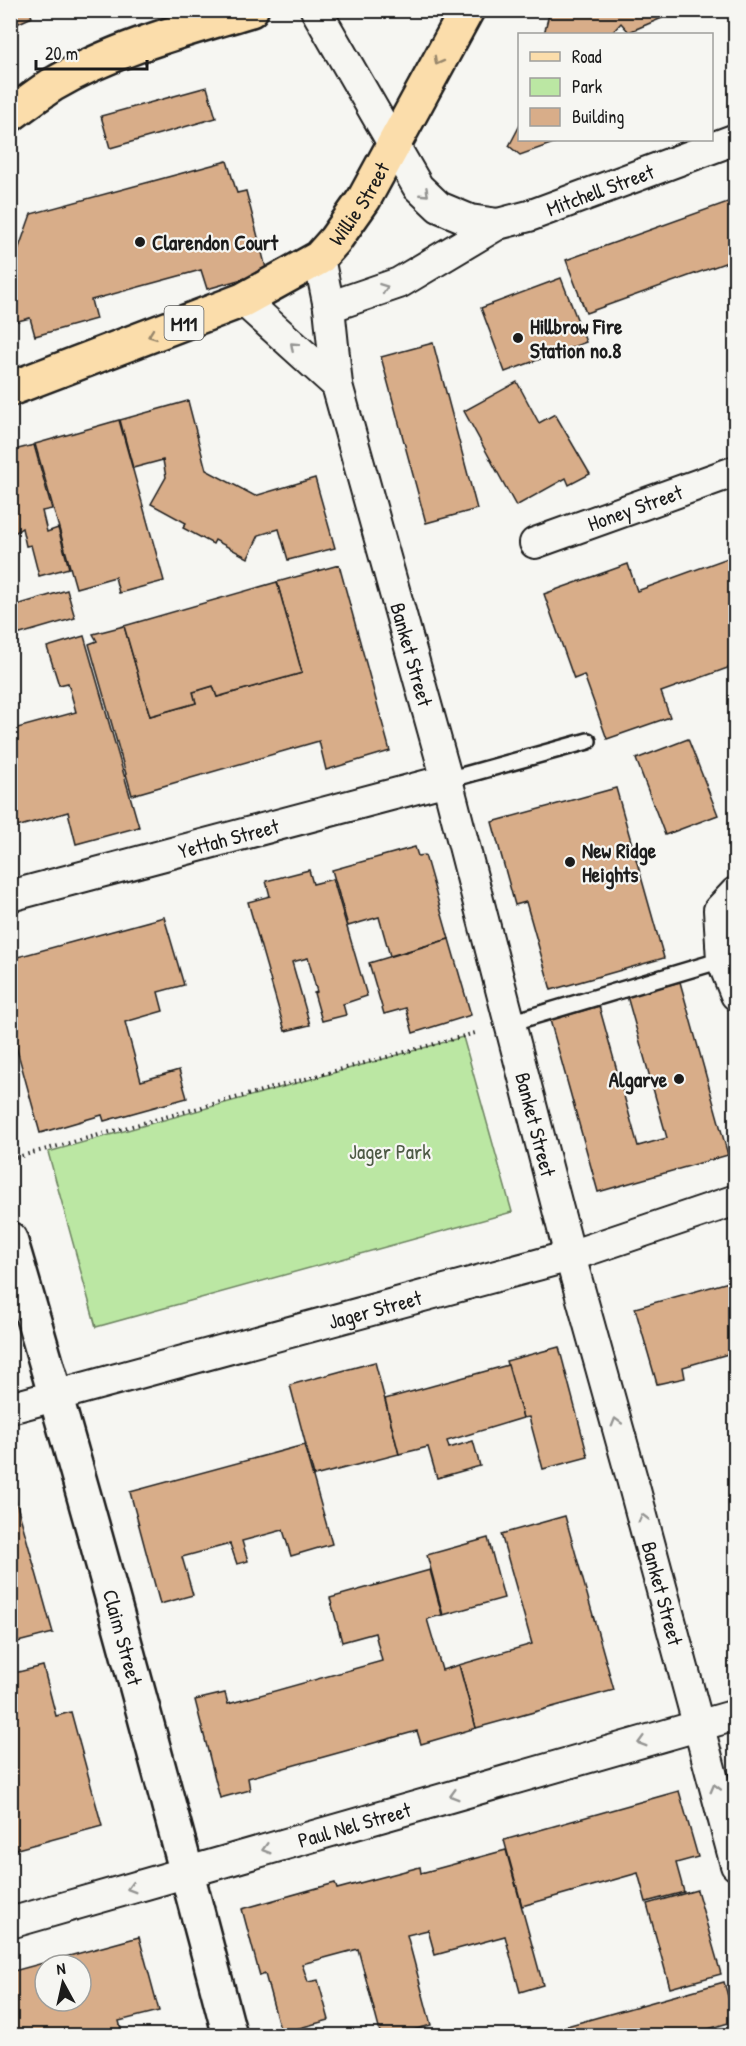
<svg xmlns="http://www.w3.org/2000/svg" width="746" height="2046" viewBox="0 0 746 2046" font-family="'Patrick Hand',sans-serif">
<style>
.green{fill:#bbe7a3;stroke:#6c8260;stroke-width:1.5}
.building{fill:#d8ad89;stroke:#1c1c1c;stroke-width:1.5;fill-rule:evenodd}
.lines{fill:none;stroke-linecap:round;stroke-linejoin:round}
.service-casing{stroke:#1c1c1c;stroke-width:20}
.minor-casing{stroke:#1c1c1c;stroke-width:34}
.tertiary-casing{stroke:#1c1c1c;stroke-width:38}
.primary-casing{stroke:#1c1c1c;stroke-width:38}
.path{stroke:#1c1c1c;stroke-width:4;stroke-dasharray:1.5 4.5;stroke-linecap:butt}
.service{stroke:#f6f6f2;stroke-width:15}
.minor{stroke:#f6f6f2;stroke-width:30}
.tertiary{stroke:#f6f6f2;stroke-width:33}
.primary{stroke:#fbddab;stroke-width:33}
.oneway{stroke:#97866b}
.oneway2{stroke:#949492}
.poi-dot{fill:#1c1c1c;stroke:#f6f6f2;stroke-width:2}
.labels{text-anchor:middle;dominant-baseline:central;stroke-width:4.5;stroke-linejoin:round;paint-order:stroke}
.shield{fill:#f6f6f2;stroke:#5d5d5c;stroke-width:1.5}
.shield-label{font-size:20px;font-weight:bold;fill:#1c1c1c}
.street-label{font-size:21px;fill:#1c1c1c;stroke:#f6f6f2}
.poi-label{font-size:21px;font-weight:bold;fill:#1c1c1c;stroke:#f6f6f2;text-anchor:start}
.park-label{font-size:21px;fill:#4c5944;stroke:#f6f6f2}
</style>
<rect width="100%" height="100%" fill="#f6f6f2"/>
<filter id="ink" filterUnits="userSpaceOnUse"><feTurbulence type="fractalNoise" baseFrequency=".0167" numOctaves="2"/><feDisplacementMap in="SourceGraphic" scale="12" xChannelSelector="R" yChannelSelector="G"/><feConvolveMatrix kernelMatrix="1 2 1 2 8 2 1 2 1" color-interpolation-filters="sRGB"/></filter>
<g filter="url(#ink)">
<path class="green" d="M463 1037 512 1212 96 1327 48 1152Z"/>
<g class="building">
<path d="M10 10H29L32 17 10 27Z"/>
<path d="M550 10H659L662 18 629 32 621 23 611 34H544Z"/>
<path d="M207 87 216 118 110 148 101 116Z"/>
<path d="M520 125V140H562L520 155 509 146Z"/>
<path d="M227 161 237 193 246 191 267 272 207 289 201 270 91 300 96 319 35 336 30 318 10 323V273L31 214Z"/>
<path d="M736 199V259L586 313 566 260Z"/>
<path d="M561 278 586 342 505 372 481 308Z"/>
<path d="M433 343 477 509 426 523 381 357Z"/>
<path d="M517 382 539 423 555 414 590 474 569 485 566 478 516 506 464 411Z"/>
<path d="M188 401 206 470 255 496 315 478 335 548 288 560 279 529 259 535 248 558 215 540 213 544 183 528 186 523 151 504 166 477 163 460 133 468 120 420Z"/>
<path d="M119 420 164 581 119 593 115 577 76 588 35 444Z"/>
<path d="M34 445 52 509 42 511 47 532 58 528 69 568 39 576 31 545 26 546 22 528 10 536V451Z"/>
<path d="M736 555V665L661 692 670 717 607 739 584 675 574 679 544 594 628 564 637 591Z"/>
<path d="M339 565 390 751 326 770 319 741 132 795 89 644 97 641 93 634 124 626 150 716 196 703 193 692 213 686 217 697 302 673 277 582Z"/>
<path d="M277 582 302 673 217 697 213 686 193 692 196 703 150 716 124 626Z"/>
<path d="M67 590 75 618 10 637V607Z"/>
<path d="M84 636 139 827 76 844 68 812 10 829V730L76 712 68 683 59 685 47 647Z"/>
<path d="M688 739 718 815 665 835 636 759Z"/>
<path d="M616 788 664 958 551 990 526 902 515 905 492 822Z"/>
<path d="M415 847 418 856 425 855 449 939 390 956 379 917 348 926 332 870Z"/>
<path d="M309 870 313 884 333 879 367 996 343 1004 346 1015 322 1021 314 993 317 992 308 958 292 962 310 1025 285 1031 248 902 270 896 266 881Z"/>
<path d="M164 917 184 985 158 992 163 1011 125 1022 141 1081 179 1070 187 1098 104 1121 102 1115 40 1133 16 1046 12 1048 10 1044V959Z"/>
<path d="M449 939 471 1015 413 1033 406 1008 384 1014 369 963Z"/>
<path d="M680 982 728 1155 598 1192 550 1020 599 1006 638 1146 667 1138 627 996Z"/>
<path d="M736 1280V1354L735 1352 683 1367 685 1378 657 1384 635 1308Z"/>
<path d="M559 1347 588 1457 543 1469 529 1417 523 1418 506 1361Z"/>
<path d="M375 1362 399 1454 314 1476 290 1385Z"/>
<path d="M508 1365 523 1418 447 1441 449 1448 473 1441 480 1466 437 1478 428 1447 399 1454 385 1399Z"/>
<path d="M304 1445 332 1544 291 1556 283 1530 242 1541 248 1561 237 1564 230 1544 182 1557 193 1595 160 1604 130 1492Z"/>
<path d="M10 1480 53 1633 10 1644Z"/>
<path d="M565 1516 614 1690 476 1728 459 1665 532 1644 501 1534Z"/>
<path d="M488 1538 504 1598 443 1615 427 1555Z"/>
<path d="M430 1570 442 1615 427 1619 442 1670 459 1665 476 1728 421 1744 417 1731 248 1778 250 1790 220 1798 195 1700 225 1693 228 1704 382 1661 375 1633 342 1642 330 1598Z"/>
<path d="M43 1666 56 1716 71 1712 102 1826 10 1851V1674Z"/>
<path d="M679 1791 698 1857 676 1863 684 1892 646 1902 638 1873 522 1906 504 1840Z"/>
<path d="M506 1850 543 1985 520 1992 505 1936 435 1955 428 1930 407 1935 431 2025 392 2036H381L358 1949 302 1964 308 1982 318 1980 329 2020 281 2033 265 1974 260 1976 242 1909 335 1883 337 1889 420 1867 421 1873Z"/>
<path d="M697 1890 721 1974 670 1988 647 1904Z"/>
<path d="M139 1937 159 2011 119 2021 123 2036H10V1972ZM45 1965H81V2001H45Z"/>
<path d="M724 1982 735 2021 685 2036H531Z"/>
</g>
<g class="lines">
<g class="service-casing">
<g id="service">
<path d="M447 780 588 741"/>
<path d="M510 1023 722 960"/>
</g>
</g>
<g class="minor-casing">
<g id="minor">
<path d="M316 10 418 187 439 207 470 220 498 224"/>
<path id="s1" d="M319 258 329 307 337 385 447 780 570 1256 632 1479 736 1865"/>
<path d="M243 300 337 385"/>
<path id="s2" d="M329 307 399 283 498 224 529 216 736 139"/>
<path id="s3" d="M535 543 736 471"/>
<path id="s4" d="M10 896 447 780"/>
<path d="M736 927 721 943 722 960 736 995"/>
<path d="M721 943 719 910 736 892"/>
<path id="s5" d="M10 1408 570 1256 736 1200"/>
<path id="s6" d="M10 1923 736 1715"/>
</g>
</g>
<g class="tertiary-casing">
<g id="tertiary">
<path id="s7" d="M10 1239C88 1503 160 1769 230 2036"/>
</g>
</g>
<g class="primary-casing">
<g id="primary">
<path d="M10 115C24 105 38 94 52 85 113 49 183 30 251 10"/>
<path id="s8" d="M10 389 243 300 319 258 335 240 364 199 467 10"/>
</g>
</g>
<path class="path" d="M10 1159 479 1032"/>
<use href="#service" class="service"/>
<use href="#minor" class="minor"/>
<use href="#tertiary" class="tertiary"/>
<use href="#primary" class="primary"/>
</g>
<defs><path id="oneway-chevron" d="M-2-3.5L2.5 0L-2 3.5" fill="none" stroke-width="1.6" stroke-linecap="round" stroke-linejoin="round" transform="scale(1.5)"/></defs>
<g class="oneway">
<use href="#oneway-chevron" transform="translate(438 61) rotate(119)"/>
<use href="#oneway-chevron" transform="translate(152 335) rotate(160)"/>
</g>
<g class="oneway2">
<use href="#oneway-chevron" transform="translate(425 193) rotate(43)"/>
<use href="#oneway-chevron" transform="translate(384 288) rotate(-20)"/>
<use href="#oneway-chevron" transform="translate(294 346) rotate(-138)"/>
<use href="#oneway-chevron" transform="translate(616 1422) rotate(-106)"/>
<use href="#oneway-chevron" transform="translate(643 1518) rotate(-105)"/>
<use href="#oneway-chevron" transform="translate(642 1742) rotate(164)"/>
<use href="#oneway-chevron" transform="translate(715 1788) rotate(-105)"/>
<use href="#oneway-chevron" transform="translate(454 1795) rotate(164)"/>
<use href="#oneway-chevron" transform="translate(266 1849) rotate(164)"/>
<use href="#oneway-chevron" transform="translate(131 1888) rotate(164)"/>
</g>
</g>
<g class="poi-dot">
<circle cx="140" cy="242" r="6"/>
<circle cx="518" cy="338" r="6"/>
<circle cx="570" cy="862" r="6"/>
<circle cx="679" cy="1079" r="6"/>
</g>
<g class="labels">
<rect class="shield" x="164.5" y="306" width="39" height="34" rx="4.5"/>
<g class="shield-label">
<text x="184" y="323">M11</text>
</g>
<g class="street-label">
<text stroke="none"><textPath href="#s2" startOffset="297">Mitchell Street</textPath></text>
<text stroke="none"><textPath href="#s8" startOffset="404">Willie Street</textPath></text>
<text stroke="none"><textPath href="#s3" startOffset="106">Honey Street</textPath></text>
<text stroke="none"><textPath href="#s1" startOffset="408">Banket Street</textPath></text>
<text stroke="none"><textPath href="#s4" startOffset="226">Yettah Street</textPath></text>
<text stroke="none"><textPath href="#s1" startOffset="894">Banket Street</textPath></text>
<text stroke="none"><textPath href="#s5" startOffset="378">Jager Street</textPath></text>
<text stroke="none"><textPath href="#s1" startOffset="1380">Banket Street</textPath></text>
<text stroke="none"><textPath href="#s7" startOffset="414">Claim Street</textPath></text>
<text stroke="none"><textPath href="#s6" startOffset="358">Paul Nel Street</textPath></text>
</g>
<g class="poi-label">
<text x="152" y="242">Clarendon Court</text>
<text x="530" y="326">Hillbrow Fire<tspan x="530" dy="24">Station no.8</tspan></text>
<text x="582" y="850">New Ridge<tspan x="582" dy="24">Heights</tspan></text>
<text x="667" y="1079" text-anchor="end">Algarve</text>
</g>
<g class="park-label">
<text x="390" y="1151">Jager Park</text>
</g>
</g>
<rect width="746" height="2046" fill="none" stroke="#f6f6f2" stroke-width="36"/>
<rect x="18" y="18" width="710" height="2010" fill="none" stroke="#1c1c1c" stroke-width="2" filter="url(#ink)"/>
<rect x="518" y="33" width="195" height="108" fill="#f6f6f2" stroke="#9f9f9c" stroke-width="1.5"/>
<rect x="530" y="52" width="30" height="9" fill="#fbddab" stroke="#9f9f9c" stroke-width="1.5"/>
<text x="572" y="63" font-size="18" fill="#1c1c1c">Road</text>
<rect x="530" y="78" width="30" height="18" fill="#bbe7a3" stroke="#9f9f9c" stroke-width="1.5"/>
<text x="572" y="93" font-size="18" fill="#1c1c1c">Park</text>
<rect x="530" y="108" width="30" height="18" fill="#d8ad89" stroke="#9f9f9c" stroke-width="1.5"/>
<text x="572" y="123" font-size="18" fill="#1c1c1c">Building</text>
<g transform="translate(63 1983) rotate(352)"><circle r="28" fill="#f6f6f2" stroke="#9f9f9c" stroke-width="1.5"/>
<path d="M0-4.5L10 22L0 15L-10 22Z" fill="#1c1c1c"/>
<text y="-9" font-size="16" font-weight="bold" text-anchor="middle" fill="#1c1c1c">N</text>
</g>
<path d="M36 60v9h111v-9" fill="none" stroke="#1c1c1c" stroke-width="3"/>
<text x="45" y="60" font-size="18" fill="#1c1c1c" stroke="#f6f6f2" stroke-width="4.5" paint-order="stroke">20 m</text>
</svg>
